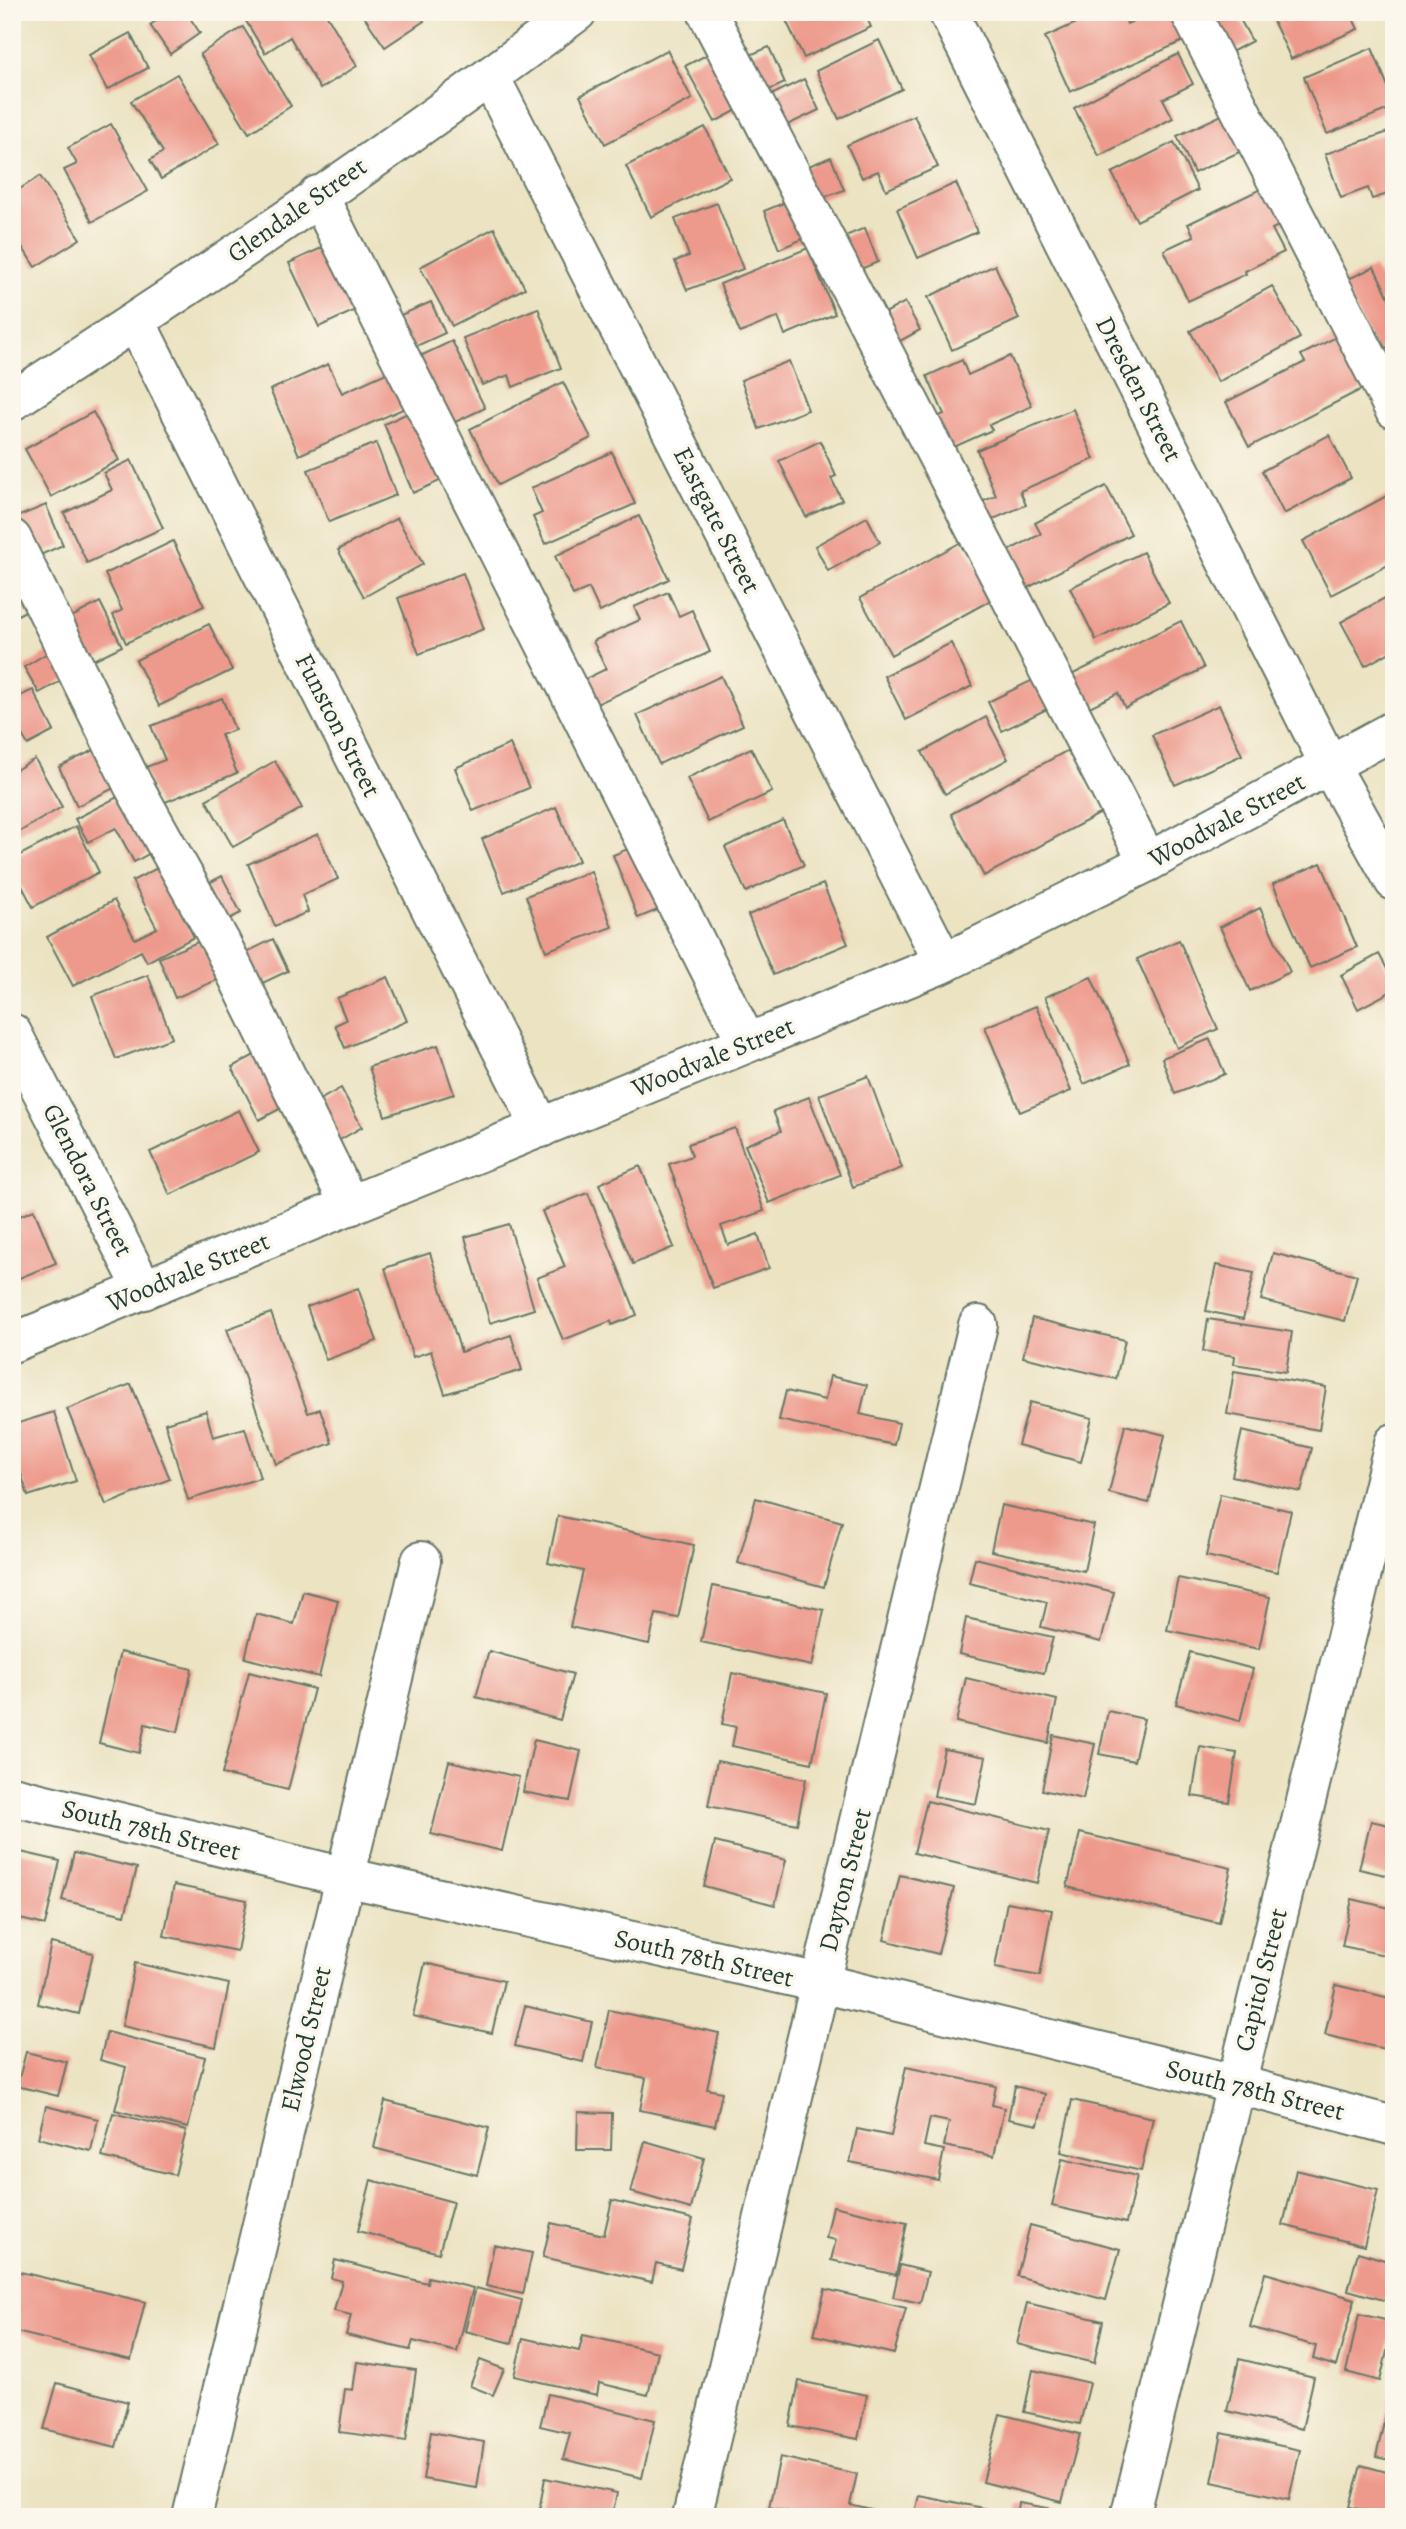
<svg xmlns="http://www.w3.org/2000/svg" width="1406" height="2529" viewBox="0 0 1406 2529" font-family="Alegreya,serif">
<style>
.building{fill:#ed9a8c}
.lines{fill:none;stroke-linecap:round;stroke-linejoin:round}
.minor-casing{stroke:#677766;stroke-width:42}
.minor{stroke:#fff;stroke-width:38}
.labels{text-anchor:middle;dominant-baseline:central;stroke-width:7;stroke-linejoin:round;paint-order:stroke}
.street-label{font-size:26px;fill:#1f3d34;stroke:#fbf7ec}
</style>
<rect width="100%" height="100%" fill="#fbf7ec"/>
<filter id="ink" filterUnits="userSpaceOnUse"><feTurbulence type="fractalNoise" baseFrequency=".0143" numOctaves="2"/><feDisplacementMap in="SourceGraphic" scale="14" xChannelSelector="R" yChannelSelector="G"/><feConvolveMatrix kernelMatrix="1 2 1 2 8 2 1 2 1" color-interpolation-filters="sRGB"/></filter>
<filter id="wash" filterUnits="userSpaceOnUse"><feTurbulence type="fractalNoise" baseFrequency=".00686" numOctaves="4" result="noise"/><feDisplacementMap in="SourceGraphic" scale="28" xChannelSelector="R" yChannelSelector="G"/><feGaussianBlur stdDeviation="1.57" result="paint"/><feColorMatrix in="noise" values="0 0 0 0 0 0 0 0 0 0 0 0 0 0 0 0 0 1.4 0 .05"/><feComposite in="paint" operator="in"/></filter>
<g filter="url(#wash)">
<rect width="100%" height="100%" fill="#ece3c2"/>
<g id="blocks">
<g class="building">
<path d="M170 12H186L200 33 170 54 150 25Z"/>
<path d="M249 12H325L357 66 320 89 290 37 265 53 243 16Z"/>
<path d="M361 12H418L424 21 385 47Z"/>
<path d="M782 12H864L871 27 804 58Z"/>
<path d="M1077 12H1122L1127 24 1153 12H1178L1190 38 1070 92 1045 37 1081 21Z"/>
<path d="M1200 12H1236L1252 41 1224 56Z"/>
<path d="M1269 12H1350L1358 29 1291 59Z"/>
<path d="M243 27 291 106 249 133 200 54Z"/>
<path d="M130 33 148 68 107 90 89 55Z"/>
<path d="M879 40 902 89 839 119 816 71Z"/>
<path d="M769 47 785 83 760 94 743 58Z"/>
<path d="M1372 48 1394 101V107L1327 134 1304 77Z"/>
<path d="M667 50 692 99 605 144 580 96Z"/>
<path d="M714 51 741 108 715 122 685 66Z"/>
<path d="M1178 54 1193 84 1163 99 1173 118 1099 156 1074 108Z"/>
<path d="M177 74 219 144 161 179 150 160 163 152 131 101Z"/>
<path d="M804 79 819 110 779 129 765 98Z"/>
<path d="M1230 111 1248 148 1194 173 1177 136Z"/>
<path d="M914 115 938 167 886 190 878 171 862 178 847 145Z"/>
<path d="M111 124 148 191 92 222 64 170 77 164 68 148Z"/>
<path d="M705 127 730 178 651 217 626 166Z"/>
<path d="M1394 130V192L1372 199 1368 188 1341 198 1325 154Z"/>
<path d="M1174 142 1198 190 1137 221 1112 173Z"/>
<path d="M831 157 844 190 814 201 801 169Z"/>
<path d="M40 176 80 239 35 267 12 231V194Z"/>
<path d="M956 183 977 232 918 258 897 209Z"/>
<path d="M1269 185 1287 222 1272 229 1284 252 1245 271 1246 274 1188 301 1164 250 1194 236 1188 224Z"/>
<path d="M788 201 803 239 779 249 764 211Z"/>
<path d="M717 203 743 269 687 290 675 261 689 256 675 219Z"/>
<path d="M494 228 525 288 452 326 420 267Z"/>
<path d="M865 228 878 262 851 273 838 239Z"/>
<path d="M330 244 360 308 319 327 289 263Z"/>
<path d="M808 248 835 314 785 335 778 317 740 333 720 284Z"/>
<path d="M995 265 1019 319 952 350 928 297Z"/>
<path d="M1374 267 1394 308V344L1376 352 1342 282Z"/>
<path d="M1272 286 1300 338 1218 382 1190 331Z"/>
<path d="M431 302 445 333 410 349 396 317Z"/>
<path d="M905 302 920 330 891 346 876 318Z"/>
<path d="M538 308 561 368 513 387 509 375 482 385 463 338Z"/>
<path d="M1340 335 1366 387 1249 447 1226 402 1305 362 1301 355Z"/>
<path d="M452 341 485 408 449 425 416 358Z"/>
<path d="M1010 356 1032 406 989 425 992 430 945 451 931 420 944 414 927 376 962 360 968 375Z"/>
<path d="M789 361 808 410 759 429 741 380Z"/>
<path d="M328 364 342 393 395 369 412 405 299 455 270 390Z"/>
<path d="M563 382 591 438 498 485 470 429Z"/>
<path d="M1073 409 1094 459 1020 491 1026 505 982 524 974 505 996 496 977 450Z"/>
<path d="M412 411 442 480 413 493 384 424Z"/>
<path d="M93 412 119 460 51 497 25 449Z"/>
<path d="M1329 435 1351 478 1284 514 1262 471Z"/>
<path d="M820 441 836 476 831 478 842 500 806 517 779 461Z"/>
<path d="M376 443 396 495 329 522 308 470Z"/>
<path d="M612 452 635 504 545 544 533 517 542 513 531 488Z"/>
<path d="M131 460 163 528 87 563 64 513 112 490 104 473Z"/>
<path d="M1106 486 1131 534 1018 593 1000 555 1041 534 1035 523Z"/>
<path d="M1394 492V562L1331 595 1303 541Z"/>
<path d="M46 505 63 545 29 560 12 519Z"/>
<path d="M639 516 669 579 600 612 589 588 573 595 555 556Z"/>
<path d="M867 517 880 542 828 571 815 546Z"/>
<path d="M397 518 423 564 364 597 338 550Z"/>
<path d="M173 541 204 606 126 643 113 615 122 610 105 574Z"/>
<path d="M963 541 993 599 891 655 860 598Z"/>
<path d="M1143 552 1169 603 1096 640 1070 588Z"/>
<path d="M463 573 484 629 419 654 398 598Z"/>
<path d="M12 577 29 609 12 618Z"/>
<path d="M668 592 679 616 692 610 710 652 590 707 579 682 606 669 593 641 640 620 634 607Z"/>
<path d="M1394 593V650L1365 666 1341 622Z"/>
<path d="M100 602 122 646 85 664 64 621Z"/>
<path d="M1181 621 1204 668 1125 708 1118 693 1077 713 1061 680Z"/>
<path d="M209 624 232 670 159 706 136 660Z"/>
<path d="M951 643 972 686 906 720 884 676Z"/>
<path d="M51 651 66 678 39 693 24 667Z"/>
<path d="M721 676 743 725 659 764 637 715Z"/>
<path d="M1037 678 1051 707 1002 731 988 702Z"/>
<path d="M12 687 18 697 33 690 54 731 28 745 21 733 12 737Z"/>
<path d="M222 698 235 730 221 735 237 773 158 805 143 768 165 760 151 726Z"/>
<path d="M1219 705 1242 755 1175 785 1152 735Z"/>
<path d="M986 717 1008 759 945 794 922 752Z"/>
<path d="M510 744 529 788 473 811 455 768Z"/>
<path d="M751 748 772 792 708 822 687 778Z"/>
<path d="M96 749 114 788 77 806 59 767Z"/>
<path d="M1068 750 1101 813 984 876 951 814Z"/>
<path d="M35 759 62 807 12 836V772Z"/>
<path d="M275 761 302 808 233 847 206 800Z"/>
<path d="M127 792 157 849 134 862 116 828 88 842 75 819Z"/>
<path d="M556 807 579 861 504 892 482 839Z"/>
<path d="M783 820 804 865 746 892 725 847Z"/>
<path d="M76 826 99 872 33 907 12 867V859Z"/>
<path d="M318 834 338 879 302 895 308 912 275 926 248 864Z"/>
<path d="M640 844 665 907 638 918 613 855Z"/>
<path d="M1321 863 1357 947 1310 968 1273 884Z"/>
<path d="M165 864 187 906 180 909 194 937 147 962 141 951 73 986 47 937 114 900 135 939 157 928 132 881Z"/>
<path d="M591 871 612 927 546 951 526 896Z"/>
<path d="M222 876 241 913 223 922 205 885Z"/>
<path d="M823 884 848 944 773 975 748 915Z"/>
<path d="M1260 908 1290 972 1250 991 1220 927Z"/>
<path d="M273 939 288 971 252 988 237 957Z"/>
<path d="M1179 940 1218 1029 1177 1048 1137 959Z"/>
<path d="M200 941 217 980 175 998 159 958Z"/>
<path d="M1379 954 1394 982V990L1358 1009 1341 975Z"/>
<path d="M148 975 172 1038 116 1059 92 996Z"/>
<path d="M388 977 407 1021 345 1048 335 1025 346 1020 337 998Z"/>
<path d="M1091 977 1130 1064 1084 1084 1045 997Z"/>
<path d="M1036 1006 1071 1091 1020 1112 985 1027Z"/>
<path d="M1210 1039 1225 1074 1175 1094 1162 1058Z"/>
<path d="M438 1045 454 1094 385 1116 369 1067Z"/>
<path d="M260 1052 287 1105 259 1120 232 1067Z"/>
<path d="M868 1076 902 1168 853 1187 819 1095Z"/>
<path d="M341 1088 362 1127 331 1145 309 1106Z"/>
<path d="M809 1097 840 1175 769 1203 745 1145 781 1131 773 1111Z"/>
<path d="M239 1110 259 1152 170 1195 150 1152Z"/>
<path d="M735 1128 764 1211 721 1226 728 1245 758 1234 769 1268 713 1288 669 1164 692 1156 688 1144Z"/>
<path d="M640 1166 674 1247 633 1264 599 1184Z"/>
<path d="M588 1193 637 1315 612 1325 611 1321 563 1340 537 1278 565 1267 542 1211Z"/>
<path d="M34 1210 56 1263 12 1281V1219Z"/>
<path d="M509 1224 534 1309 490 1323 465 1237Z"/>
<path d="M430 1253 461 1352 511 1335 522 1370 445 1394 431 1351 413 1357 385 1268Z"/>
<path d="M1273 1253 1357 1275 1345 1321 1261 1300Z"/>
<path d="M1216 1265 1254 1273 1243 1319 1206 1311Z"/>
<path d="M358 1288 377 1341 326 1360 307 1307Z"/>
<path d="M271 1313 308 1413 320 1409 332 1443 276 1464 227 1329Z"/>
<path d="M1032 1318 1125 1340 1116 1379 1023 1357Z"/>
<path d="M1208 1319 1292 1332 1286 1372 1234 1364 1235 1356 1203 1351Z"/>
<path d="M1234 1371 1326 1387 1319 1430 1227 1414Z"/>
<path d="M830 1376 867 1385 860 1414 899 1423 894 1445 779 1420 786 1391 825 1400Z"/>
<path d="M131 1384 170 1479 106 1505 67 1409Z"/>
<path d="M1030 1402 1092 1418 1081 1462 1018 1445Z"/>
<path d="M206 1411 213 1437 245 1428 260 1478 188 1500 165 1423Z"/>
<path d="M54 1412 76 1481 28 1496 12 1444V1425Z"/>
<path d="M1125 1425 1165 1435 1149 1503 1109 1493Z"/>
<path d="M1242 1431 1312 1448 1301 1492 1232 1476Z"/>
<path d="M1220 1494 1291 1511 1277 1572 1206 1556Z"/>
<path d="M756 1498 842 1522 824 1587 738 1563Z"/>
<path d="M1001 1505 1094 1525 1084 1571 991 1551Z"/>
<path d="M558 1516 694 1545 678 1618 656 1614 649 1644 570 1627 583 1571 548 1563Z"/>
<path d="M975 1558 1114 1592 1101 1642 1041 1627 1047 1602 969 1583Z"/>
<path d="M1178 1578 1270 1597 1259 1649 1167 1630Z"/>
<path d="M713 1586 824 1610 812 1666 701 1642Z"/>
<path d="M303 1591 338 1600 319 1677 245 1658 256 1614 294 1624Z"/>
<path d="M966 1618 1053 1637 1044 1673 959 1654Z"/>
<path d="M489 1651 573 1674 560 1720 476 1697Z"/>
<path d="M120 1652 192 1669 178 1732 145 1724 139 1753 99 1743Z"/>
<path d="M1190 1652 1253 1669 1240 1721 1176 1704Z"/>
<path d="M249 1672 314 1689 288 1790 222 1774Z"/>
<path d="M732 1673 826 1693 812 1763 732 1746 736 1727 722 1724Z"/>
<path d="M966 1678 1057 1700 1048 1743 956 1722Z"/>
<path d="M1108 1711 1144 1719 1134 1761 1099 1754Z"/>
<path d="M1053 1735 1095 1744 1083 1799 1042 1790Z"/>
<path d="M534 1740 581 1751 570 1801 523 1792Z"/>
<path d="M1200 1747 1237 1753 1229 1802 1192 1796Z"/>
<path d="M944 1749 986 1757 976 1804 934 1796Z"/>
<path d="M449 1761 519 1777 502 1851 431 1834Z"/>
<path d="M717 1761 806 1779 797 1824 708 1806Z"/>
<path d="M927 1801 1049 1831 1037 1883 914 1853Z"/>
<path d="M1371 1821 1394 1826V1877L1359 1869Z"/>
<path d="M1080 1833 1231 1868 1219 1923 1067 1887Z"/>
<path d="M715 1842 786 1860 775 1905 704 1886Z"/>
<path d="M12 1850 60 1861 45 1925 12 1917Z"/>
<path d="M74 1853 137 1868 125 1915 62 1900Z"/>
<path d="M900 1875 954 1888 938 1954 884 1940Z"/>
<path d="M174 1885 247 1900 237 1951 164 1936Z"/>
<path d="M1352 1899 1394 1909V1957L1342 1946Z"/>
<path d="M1007 1902 1052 1910 1040 1976 995 1968Z"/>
<path d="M51 1943 93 1953 79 2014 38 2004Z"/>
<path d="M135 1963 229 1984 216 2047 122 2026Z"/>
<path d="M425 1963 504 1981 492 2033 413 2016Z"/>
<path d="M1336 1985 1394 1999 1393 2051 1325 2035Z"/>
<path d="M525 2006 592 2022 583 2062 515 2046Z"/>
<path d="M609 2010 719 2033 707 2089 722 2092 715 2126 640 2110 646 2078 597 2068Z"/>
<path d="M107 2032 205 2057 188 2128 115 2110 126 2067 100 2060Z"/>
<path d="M26 2052 67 2062 58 2096 17 2086Z"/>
<path d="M906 2067 996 2086 992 2105 1004 2108 994 2156 944 2146 949 2122 930 2118 924 2146 944 2150 938 2180 850 2162 857 2129 891 2136Z"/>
<path d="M1015 2086 1045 2094 1038 2125 1008 2119Z"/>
<path d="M1072 2100 1153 2118 1141 2171 1061 2152Z"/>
<path d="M385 2101 489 2128 477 2175 374 2148Z"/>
<path d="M46 2106 98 2119 91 2151 38 2138Z"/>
<path d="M578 2112 612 2113 611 2150H577Z"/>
<path d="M113 2113 186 2131 175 2175 102 2157Z"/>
<path d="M645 2141 704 2158 691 2209 631 2192Z"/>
<path d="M1062 2159 1137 2176 1126 2223 1052 2206Z"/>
<path d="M1296 2170 1378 2190 1364 2246 1283 2225Z"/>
<path d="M371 2180 453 2202 439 2253 358 2231Z"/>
<path d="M612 2200 693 2219 681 2269 656 2263 652 2282 543 2257 551 2223 604 2235Z"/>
<path d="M833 2206 907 2223 896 2275 831 2260 836 2240 826 2238Z"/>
<path d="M1030 2225 1120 2249 1106 2300 1017 2276Z"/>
<path d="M494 2245 532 2253 523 2294 486 2286Z"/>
<path d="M1358 2252 1394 2263V2303L1348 2290Z"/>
<path d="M335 2260 427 2283 428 2277 473 2288 457 2352 413 2341 410 2350 346 2335 351 2315 334 2311 342 2281 331 2278Z"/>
<path d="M900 2265 928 2272 920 2303 893 2297Z"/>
<path d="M12 2270 145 2302 131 2360 12 2331Z"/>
<path d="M1265 2273 1355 2299 1336 2366 1313 2359 1316 2346 1250 2327Z"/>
<path d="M476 2288 522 2300 512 2343 465 2331Z"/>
<path d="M825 2289 906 2308 894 2354 814 2335Z"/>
<path d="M1027 2303 1103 2321 1094 2363 1017 2344Z"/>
<path d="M1359 2314 1394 2322 1380 2381 1346 2372Z"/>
<path d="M583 2335 658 2352 648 2395 599 2383 597 2395 514 2376 523 2338 579 2351Z"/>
<path d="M1239 2359 1314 2377 1302 2429 1227 2411Z"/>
<path d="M480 2360 504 2369 493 2395 470 2386Z"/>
<path d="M357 2362 416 2370 406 2441 339 2432 345 2389 353 2390Z"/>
<path d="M1033 2370 1090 2383 1080 2424 1024 2412Z"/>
<path d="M799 2381 867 2395 858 2439 790 2426Z"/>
<path d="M57 2383 128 2402 116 2447 44 2429Z"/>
<path d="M1393 2383H1394V2461L1376 2457Z"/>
<path d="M548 2394 655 2420 642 2478 563 2459 570 2433 540 2426Z"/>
<path d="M1000 2414 1080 2434 1062 2502 983 2482Z"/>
<path d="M431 2432 484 2442 477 2488 423 2479Z"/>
<path d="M1222 2433 1300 2450 1289 2499 1212 2482Z"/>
<path d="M780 2457 857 2474 850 2505 900 2517H811L769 2507Z"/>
<path d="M1361 2465 1394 2474V2517L1350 2507Z"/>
<path d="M545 2478 617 2493 612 2517H538Z"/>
<path d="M919 2495 1017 2515 1019 2503 1059 2510 1057 2517H914Z"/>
</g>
</g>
</g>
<g filter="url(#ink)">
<use href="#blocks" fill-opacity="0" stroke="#677766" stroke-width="2"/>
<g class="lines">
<g class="minor-casing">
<g id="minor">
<path d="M707 12 1148 862"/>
<path d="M948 12 1330 766 1394 881"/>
<path d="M1190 12 1394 409"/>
<path d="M490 77 944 963"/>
<path d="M318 195 747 1043"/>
<path d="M136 322 541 1128"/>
<path d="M12 401C204 278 394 149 577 12"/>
<path d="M12 539 133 785 221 943 350 1206"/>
<path d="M12 1033 144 1290"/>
<path d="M12 1343 944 963 1148 862 1394 730"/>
<path d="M12 1796 345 1877 820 1983 1235 2084 1394 2126"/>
<path d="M192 2517 421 1561"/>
<path d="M692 2517 978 1325"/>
<path d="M1130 2517 1394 1443"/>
</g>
</g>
<use href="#minor" class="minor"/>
</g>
</g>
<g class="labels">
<g class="street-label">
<text transform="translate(297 210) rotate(-35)">Glendale Street</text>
<text transform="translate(1139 389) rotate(63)">Dresden Street</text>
<text transform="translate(717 520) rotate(63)">Eastgate Street</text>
<text transform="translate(338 725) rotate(63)">Funston Street</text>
<text transform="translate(1227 820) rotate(-28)">Woodvale Street</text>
<text transform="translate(713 1057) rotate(-22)">Woodvale Street</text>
<text transform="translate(88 1180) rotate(63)">Glendora Street</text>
<text transform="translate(188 1272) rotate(-22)">Woodvale Street</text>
<text transform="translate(151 1830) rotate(14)">South 78th Street</text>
<text transform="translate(845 1880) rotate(-76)">Dayton Street</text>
<text transform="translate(704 1958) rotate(13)">South 78th Street</text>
<text transform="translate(1261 1980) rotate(-76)">Capitol Street</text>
<text transform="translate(306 2039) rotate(-77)">Elwood Street</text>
<text transform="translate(1255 2090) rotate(14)">South 78th Street</text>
</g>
</g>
<rect width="1406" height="2529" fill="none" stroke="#fbf7ec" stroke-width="42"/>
</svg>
